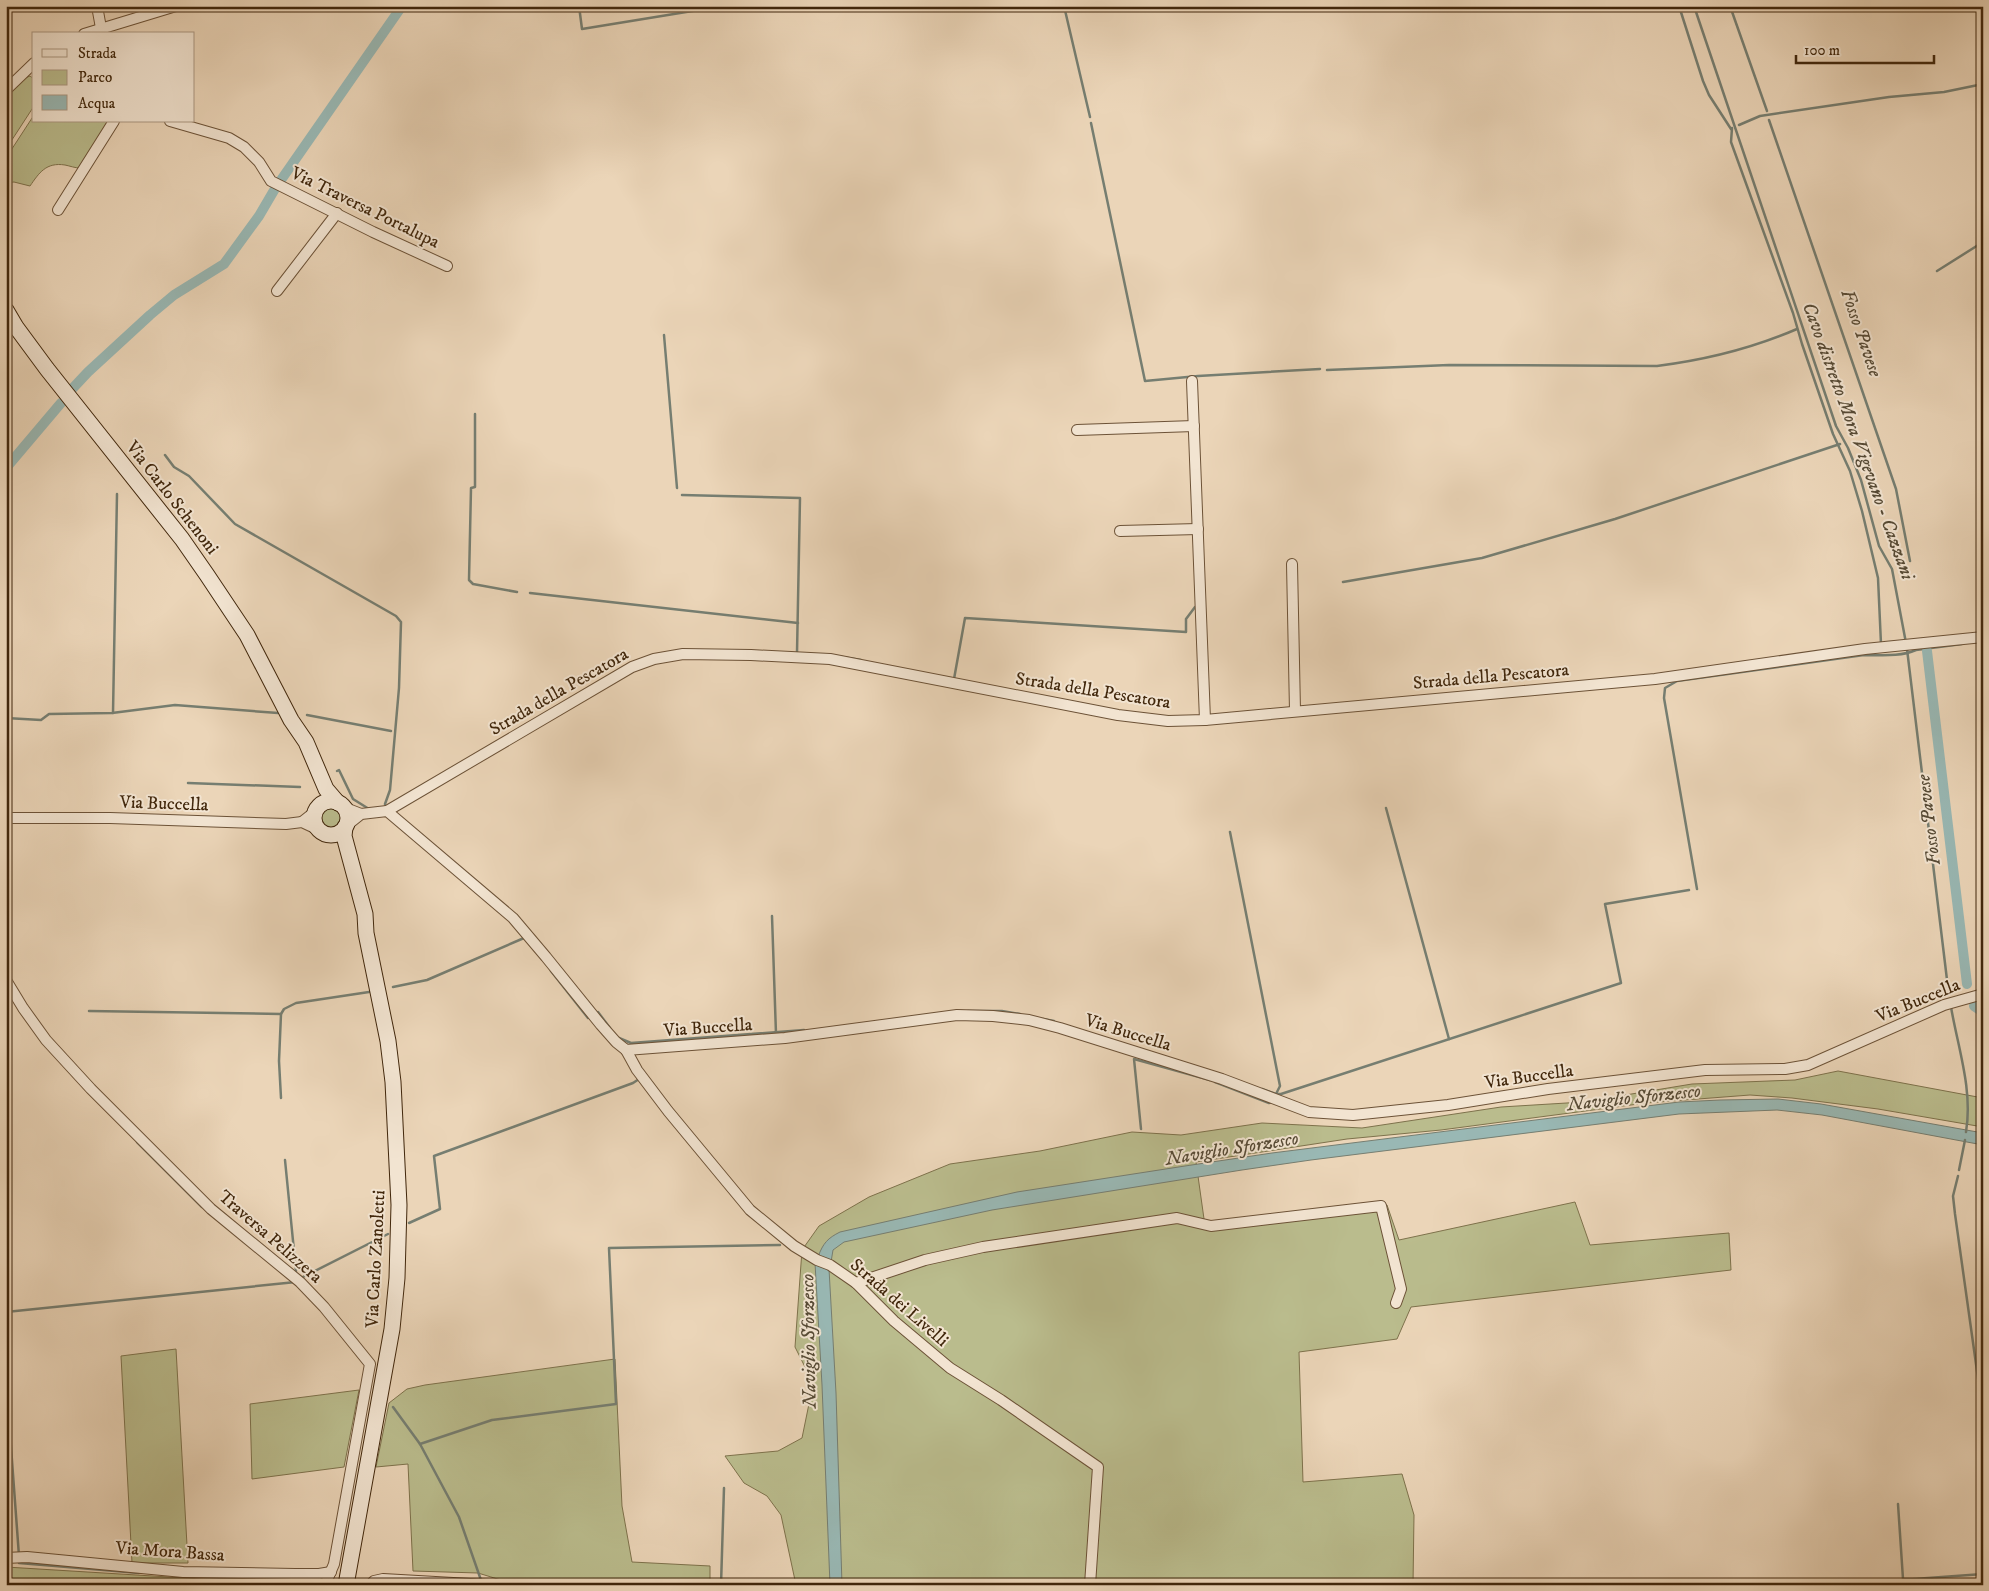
<svg xmlns="http://www.w3.org/2000/svg" width="1989" height="1591" viewBox="0 0 1989 1591" font-family="'IM FELL DW Pica',serif">
<style>
.green{fill:#babc8d;stroke:#7e724c}
.water{fill:#99b8b4;stroke:#767e71}
.lines{fill:none;stroke-linecap:round;stroke-linejoin:round}
.stream{stroke:#767e71;stroke-width:2.5}
.canal{stroke:#99b8b4;stroke-width:10}
.minor-casing{stroke:#6c5237;stroke-width:12}
.secondary-casing{stroke:#41270c;stroke-width:17}
.minor{stroke:#f2e4d1;stroke-width:10}
.secondary{stroke:#f2e4d1;stroke-width:15}
.labels{text-anchor:middle;dominant-baseline:central;stroke-width:4;stroke-linejoin:round;paint-order:stroke}
.street-label{font-size:18px;fill:#41270c;stroke:#f2e4d1}
.water-label{font-size:19px;font-style:italic;fill:#574b36;stroke:#f2e4d1}
</style>
<rect width="100%" height="100%" fill="#ebd5b8"/>
<filter id="stains"><feTurbulence type="fractalNoise" baseFrequency=".004" numOctaves="4"/><feColorMatrix values="0 0 0 0 .2 0 0 0 0 .09 0 0 0 0 .02 0 0 0 .5 -.17"/></filter>
<radialGradient id="worn" r=".72"><stop offset=".6" stop-color="#630" stop-opacity="0"/><stop offset="1" stop-color="#630" stop-opacity=".3"/></radialGradient>
<g class="green">
<path d="M30 76 34 79V106L6 149V96L25 78Z"/>
<path d="M34 115V121H110L80 168C75 168 70 166 65 165 46 162 39 173 30 186L14 182 6 183V158Z"/>
<circle cx="331" cy="819" r="12"/>
<path d="M1838 1071 1983 1098V1127L1878 1109 1792 1098 1750 1095 1646 1103 1441 1130 1347 1139 1196 1162 1205 1226 1387 1205 1399 1240 1575 1202 1590 1245 1729 1233 1731 1270 1411 1307 1397 1339 1299 1352 1303 1482 1402 1474 1414 1515 1413 1585H796L781 1515 767 1496 744 1483 725 1456 778 1451 802 1438 811 1394 810 1377 795 1347 802 1250 819 1226 869 1197 950 1164 1040 1151 1132 1132 1181 1135 1262 1123 1362 1128 1501 1107 1583 1102 1692 1084 1795 1080Z"/>
<path d="M176 1349 188 1563H132L121 1356Z"/>
<path d="M615 1359 622 1506 632 1562 710 1566V1585H517L478 1573 413 1571 408 1464 376 1467 389 1403 407 1389 425 1385Z"/>
<path d="M359 1390 344 1467 252 1479 250 1404Z"/>
<path d="M6 1567 234 1581 281 1582V1585H6Z"/>
</g>
<g class="water">
<path d="M1778 1099 1821 1104 1983 1133V1145L1822 1115 1777 1110 1679 1114 1311 1160 1242 1170 992 1210 844 1242 833 1250 831 1262 818 1257C823 1243 828 1238 840 1232L1017 1192 1185 1166 1272 1153 1679 1102 1720 1100Z"/>
<path d="M815 1263 829 1269 836 1393 842 1585H830L822 1385Z"/>
</g>
<g class="lines">
<g class="stream">
<path d="M579 6 582 29 723 6"/>
<path d="M1064 6 1090 117"/>
<path d="M1679 6 1703 81 1709 95 1731 129"/>
<path d="M1694 6 1836 426 1848 448 1861 480 1879 546 1892 569 1906 643"/>
<path d="M1730 6 1767 111"/>
<path d="M1769 120 1896 489 1910 561"/>
<path d="M1091 123 1145 381 1198 376 1320 369"/>
<path d="M1739 125 1760 116 1889 97 1944 92 1983 84"/>
<path d="M1732 128 1731 142 1793 313 1802 344 1833 434 1850 471 1862 511 1878 578 1881 644"/>
<path d="M1937 271 1983 242"/>
<path d="M664 335 677 488"/>
<path d="M1327 370 1449 365 1657 366C1705 360 1753 348 1797 329"/>
<path d="M475 414V487L471 488 469 580 473 584 517 592"/>
<path d="M165 455 174 467 189 476 235 524 396 616 401 622 399 688 390 790 385 804"/>
<path d="M682 495 800 498 797 653 799 654"/>
<path d="M1343 582 1482 558 1615 519 1840 444"/>
<path d="M530 593 798 623"/>
<path d="M1907 649 1948 988"/>
<path d="M842 657 861 660"/>
<path d="M954 679 965 618 1186 632V619L1195 607"/>
<path d="M113 713 117 494"/>
<path d="M307 715 391 731"/>
<path d="M6 718 41 720 49 714 112 713 175 705 278 713"/>
<path d="M337 771 339 770 353 799 369 809"/>
<path d="M188 783 300 787"/>
<path d="M1386 808 1449 1039"/>
<path d="M1230 832 1280 1086 1276 1094"/>
<path d="M1697 889 1664 698 1665 688 1677 681 1864 655C1882 655 1900 657 1916 650L1962 644"/>
<path d="M772 916 776 1034"/>
<path d="M551 971 588 1018 590 1017"/>
<path d="M393 987 427 980 524 938"/>
<path d="M1951 1007C1958 1048 1973 1090 1966 1132"/>
<path d="M89 1011 281 1014"/>
<path d="M968 1011H1002L1020 1014"/>
<path d="M595 1014 598 1012 610 1028"/>
<path d="M1043 1019 1054 1021"/>
<path d="M619 1038 631 1043 804 1030"/>
<path d="M1215 1082 1269 1103 1271 1100"/>
<path d="M1262 1089 1276 1094H1281L1621 983 1605 904 1689 890"/>
<path d="M281 1098 279 1061 281 1014 284 1009 296 1003 369 992"/>
<path d="M1141 1129 1134 1059 1210 1080"/>
<path d="M137 1142 202 1207"/>
<path d="M285 1160 296 1271 294 1273"/>
<path d="M1959 1170 1965 1140"/>
<path d="M1958 1176 1953 1196 1955 1214 1983 1414"/>
<path d="M409 1223 440 1209 434 1156 633 1083 639 1079"/>
<path d="M301 1278 388 1234"/>
<path d="M6 1312 296 1282"/>
<path d="M6 1379 19 1556"/>
<path d="M393 1407 420 1444 459 1517 482 1583"/>
<path d="M420 1444 492 1420 616 1404 609 1248 780 1245"/>
<path d="M1898 1504 1903 1579H1914"/>
<path d="M19 1561V1563L139 1573"/>
<path d="M204 1577 290 1581V1585"/>
<path d="M721 1585 724 1488"/>
<path d="M1915 1585 1914 1579 1983 1574"/>
</g>
<g class="canal">
<path d="M281 180 402 6"/>
<path d="M73 388 88 372 150 315 174 295 224 264 259 216 276 187"/>
<path d="M6 468 61 403"/>
<path d="M1927 651 1967 984"/>
<path d="M1974 1006 1983 1012"/>
</g>
<g class="minor-casing">
<g id="minor">
<path d="M97 6 101 28"/>
<path d="M84 34 176 6"/>
<path d="M6 90 34 63"/>
<path d="M170 121 229 138 244 147 259 162 271 181 373 232 447 266"/>
<path d="M58 210 114 121"/>
<path d="M277 291 337 213"/>
<path d="M1192 381 1205 720"/>
<path d="M1077 430 1194 426"/>
<path d="M1120 531 1198 529"/>
<path d="M1292 564 1295 711"/>
<path d="M343 807 361 814"/>
<path d="M387 811 632 667 654 659 683 654 751 655 830 659 1118 715 1168 721 1205 720 1655 679 1865 649 1983 637"/>
<path d="M6 818H110L286 824 302 822 319 830"/>
<path d="M302 822 316 811"/>
<path d="M346 826 361 814 387 811 513 918 546 957 601 1025 616 1042 626 1050 785 1038 957 1015 993 1016 1029 1020 1060 1028 1222 1079 1309 1112 1353 1115 1448 1105 1548 1089 1705 1070 1785 1069 1808 1065 1944 1005 1983 994"/>
<path d="M6 980 23 1008 46 1040 91 1089 211 1209 300 1282 324 1307 370 1364 334 1564 325 1585"/>
<path d="M626 1050 637 1070 668 1111 750 1210 794 1246 817 1260 830 1265 856 1283 894 1321 950 1368 1001 1400 1098 1467 1090 1585"/>
<path d="M856 1283 925 1260 983 1247 1177 1218 1211 1226 1381 1206 1401 1289 1396 1303"/>
<path d="M6 1558 27 1557 183 1572 295 1574H319L331 1572"/>
<path d="M295 1574 296 1585"/>
<path d="M370 1585 374 1581 383 1579 488 1585"/>
</g>
</g>
<g class="secondary-casing">
<g id="secondary">
<path d="M6 310 16 327 47 369 182 539 207 575 247 635 291 720 306 742 326 789 338 803"/>
<circle cx="331" cy="818" r="17"/>
<path d="M345 827 344 836 365 914 366 933 388 1041 393 1082 399 1205 397 1278 392 1329 346 1585"/>
</g>
</g>
<use href="#minor" class="minor"/>
<use href="#secondary" class="secondary"/>
</g>
<g class="labels">
<g class="street-label">
<text transform="translate(365 208) rotate(26)">Via Traversa Portalupa</text>
<text transform="translate(172 498) rotate(52)">Via Carlo Schenoni</text>
<text transform="translate(1491 677) rotate(-5)">Strada della Pescatora</text>
<text transform="translate(1093 691) rotate(9)">Strada della Pescatora</text>
<text transform="translate(559 692) rotate(-30)">Strada della Pescatora</text>
<text transform="translate(164 804) rotate(2)">Via Buccella</text>
<text transform="translate(1918 1001) rotate(-22)">Via Buccella</text>
<text transform="translate(708 1028) rotate(-4)">Via Buccella</text>
<text transform="translate(1128 1033) rotate(17)">Via Buccella</text>
<text transform="translate(1529 1077) rotate(-8)">Via Buccella</text>
<text transform="translate(270 1237) rotate(41)">Traversa Pelizzera</text>
<text transform="translate(376 1259) rotate(-87)">Via Carlo Zanoletti</text>
<text transform="translate(899 1303) rotate(41)">Strada dei Livelli</text>
<text transform="translate(170 1552) rotate(4)">Via Mora Bassa</text>
</g>
<g class="water-label">
<text transform="translate(1861 333) rotate(71)">Fosso Pavese</text>
<text transform="translate(1858 441) rotate(70)">Cavo distretto Mora Vigevano - Cazzani</text>
<text transform="translate(1929 820) rotate(-97)">Fosso Pavese</text>
<text transform="translate(1634 1098) rotate(-6)">Naviglio Sforzesco</text>
<text transform="translate(1232 1149) rotate(-9)">Naviglio Sforzesco</text>
<text transform="translate(809 1341) rotate(-91)">Naviglio Sforzesco</text>
</g>
</g>
<rect width="1989" height="1591" fill="none" stroke="#ebd5b8" stroke-width="25"/>
<rect x="8" y="8" width="1974" height="1576" fill="none" stroke="#41270c" stroke-width="2.5"/>
<rect x="12" y="12" width="1964" height="1566" fill="none" stroke="#41270c"/>
<rect x="32" y="32" width="162" height="90" fill="#f2e4d1" stroke="#ab9882"/>
<rect x="42" y="49" width="25" height="8" fill="#f2e4d1" stroke="#ab9882"/>
<text x="78" y="58" font-size="15" fill="#41270c">Strada</text>
<rect x="42" y="70" width="25" height="15" fill="#babc8d" stroke="#ab9882"/>
<text x="78" y="82" font-size="15" fill="#41270c">Parco</text>
<rect x="42" y="95" width="25" height="15" fill="#99b8b4" stroke="#ab9882"/>
<text x="78" y="108" font-size="15" fill="#41270c">Acqua</text>
<path d="M1796 55v8h138v-8" fill="none" stroke="#41270c" stroke-width="2.5"/>
<text x="1804" y="55" font-size="15" fill="#41270c" stroke="#f2e4d1" stroke-width="4" paint-order="stroke">100 m</text>
<rect width="100%" height="100%" filter="url(#stains)"/>
<rect width="100%" height="100%" fill="url(#worn)"/>
</svg>
